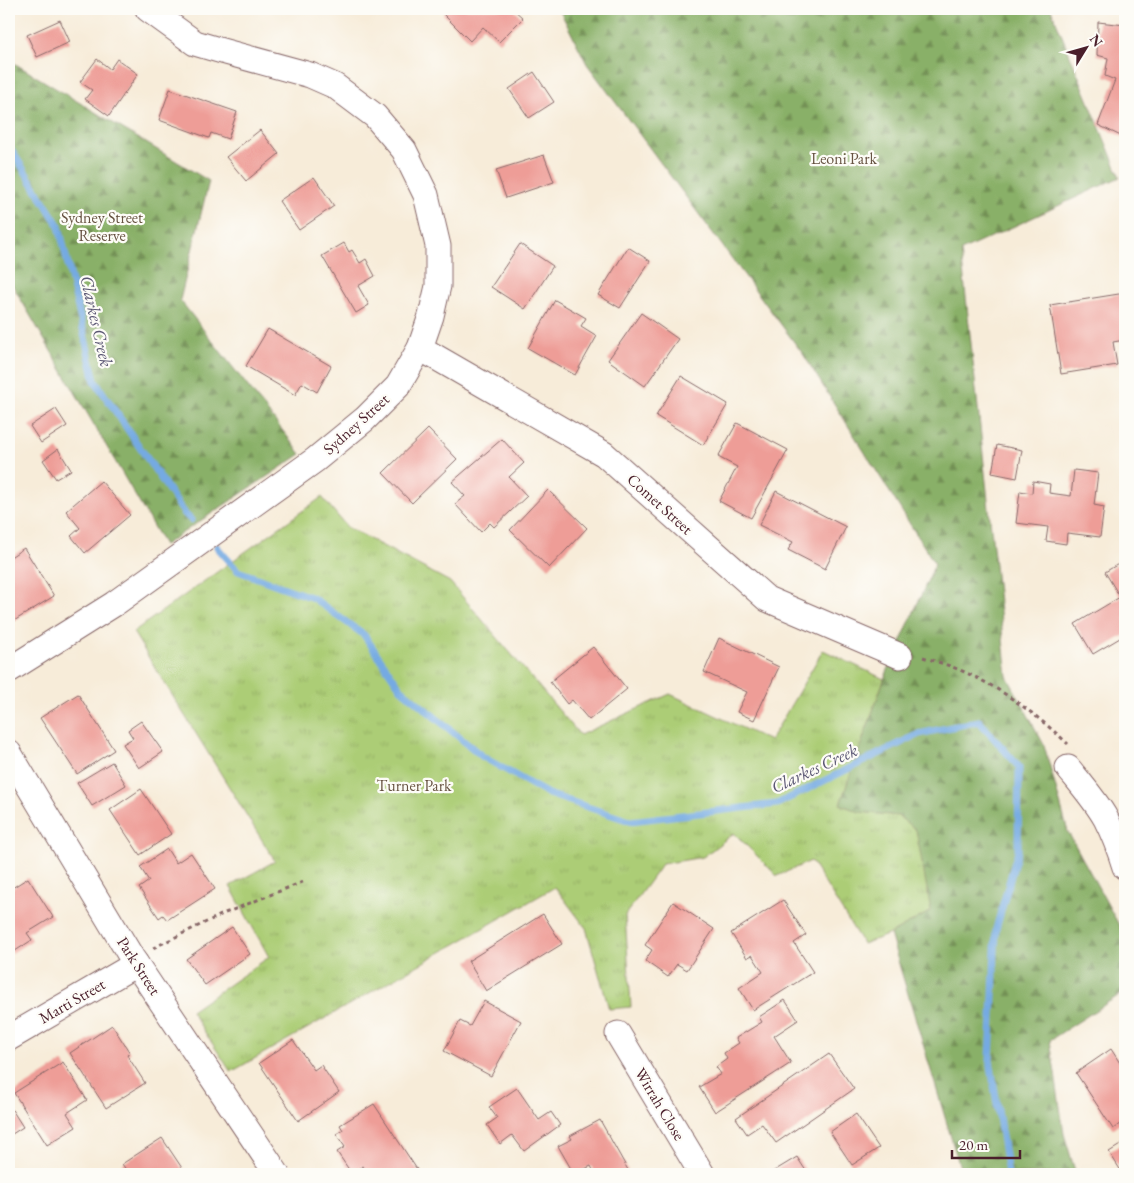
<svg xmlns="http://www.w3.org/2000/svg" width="1134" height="1183" viewBox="0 0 1134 1183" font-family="'EB Garamond',serif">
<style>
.forest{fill:url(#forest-firs);stroke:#6a6849}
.park{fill:url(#park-tufts);stroke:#7b7650}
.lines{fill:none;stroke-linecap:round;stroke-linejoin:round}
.stream{stroke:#74aae2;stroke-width:7}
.building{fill:#ee9d97}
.street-casing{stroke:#876768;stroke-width:27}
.path{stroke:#876768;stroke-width:3;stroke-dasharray:4 4;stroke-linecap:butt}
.street{stroke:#fff;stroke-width:25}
.labels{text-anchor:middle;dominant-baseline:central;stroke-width:4.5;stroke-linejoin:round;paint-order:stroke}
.park-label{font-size:16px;fill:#675342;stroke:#fdfcf7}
.street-label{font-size:16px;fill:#4a1f2b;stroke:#fdfcf7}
.water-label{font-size:18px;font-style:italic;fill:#5b5774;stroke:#fdfcf7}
</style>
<defs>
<pattern id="forest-firs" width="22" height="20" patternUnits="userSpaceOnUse" patternTransform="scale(1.25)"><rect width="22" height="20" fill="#89b067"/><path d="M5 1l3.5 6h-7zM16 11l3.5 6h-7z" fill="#728f55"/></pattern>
<pattern id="park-tufts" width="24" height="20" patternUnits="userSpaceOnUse" patternTransform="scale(1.25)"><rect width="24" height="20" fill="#accd76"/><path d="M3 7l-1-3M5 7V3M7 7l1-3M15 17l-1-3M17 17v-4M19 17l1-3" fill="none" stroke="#96b066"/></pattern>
</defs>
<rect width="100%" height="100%" fill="#fdfcf7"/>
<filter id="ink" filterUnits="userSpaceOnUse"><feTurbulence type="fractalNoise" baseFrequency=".02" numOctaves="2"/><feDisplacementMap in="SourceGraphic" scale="10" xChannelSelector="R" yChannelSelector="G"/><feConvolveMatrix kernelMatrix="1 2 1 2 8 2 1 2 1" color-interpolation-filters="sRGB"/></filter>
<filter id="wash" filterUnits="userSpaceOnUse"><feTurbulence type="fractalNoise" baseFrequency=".0096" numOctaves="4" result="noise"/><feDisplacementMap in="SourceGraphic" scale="20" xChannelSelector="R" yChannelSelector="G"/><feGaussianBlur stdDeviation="1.12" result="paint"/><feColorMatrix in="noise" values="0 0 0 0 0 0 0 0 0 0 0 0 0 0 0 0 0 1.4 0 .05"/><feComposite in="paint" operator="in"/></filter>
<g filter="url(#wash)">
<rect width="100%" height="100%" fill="#f7ecd9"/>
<g class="forest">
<path d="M559 9H1051L1120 177 961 251 1007 676 1044 745 1068 832 1125 936V983L1121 994 1050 1040 1064 1134 1076 1174H962L890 934 931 911 898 816 859 812 840 804 884 679 935 564 803 354 587 64Z"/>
<path d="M9 60 209 181 180 300 301 454 164 545 9 279Z"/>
</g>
<path class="park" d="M322 497 347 527 450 582 580 735 670 694 770 741 823 650 884 679 840 804 859 812 898 816 916 830 931 911 890 934 863 944 811 861 777 876 734 833 703 857 662 864 625 915 631 1007 609 1009 586 928 555 887 231 1072 191 1011 269 957 230 886 275 861 133 632Z"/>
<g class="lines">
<g class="stream">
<path d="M9 146 59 226 95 381 184 513 191 520"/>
<path d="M217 547 238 571 313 598 364 635 401 689 483 757 548 794 630 821 777 804 919 734 979 721 1019 767 1018 851 996 929 990 1060 1008 1174"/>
</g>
</g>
<g id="blocks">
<g class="building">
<path d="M448 9H513L523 18 499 42 483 27 470 41 443 14Z"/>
<path d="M60 20 70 42 37 57 27 35Z"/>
<path d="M1098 22 1125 25V138L1098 125 1115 80 1105 76 1108 58 1097 55Z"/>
<path d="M97 59 110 69 117 59 138 74 109 116 85 99 92 90 80 82Z"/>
<path d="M534 72 554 102 529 118 509 89Z"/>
<path d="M170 89 237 112 228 139 211 133 209 138 159 120Z"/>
<path d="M260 130 279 154 246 181 226 157Z"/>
<path d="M544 155 554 182 506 198 496 170Z"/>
<path d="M314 177 334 206 299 230 279 201Z"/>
<path d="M344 243 349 252 352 250 360 263 366 259 375 276 358 286 369 305 356 313 322 256Z"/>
<path d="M520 244 553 266 525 309 491 287Z"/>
<path d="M628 247 650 261 620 308 598 295Z"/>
<path d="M1125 293V340L1113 342 1117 365 1061 374 1050 305Z"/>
<path d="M555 300 586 318 581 326 597 336 575 375 528 348Z"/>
<path d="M641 313 678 339 645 386 608 360Z"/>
<path d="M268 329 331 366 317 392 302 383 295 395 246 366Z"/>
<path d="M681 376 728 404 703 445 656 416Z"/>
<path d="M56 409 67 426 41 443 30 426Z"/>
<path d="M737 423 788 450 751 518 719 501 737 467 718 457Z"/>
<path d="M428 429 457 459 412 503 383 473Z"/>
<path d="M502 439 524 463 509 477 527 496 494 527 490 523 481 532 455 504 465 496 452 482Z"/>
<path d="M997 445 1022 450 1017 478 992 473Z"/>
<path d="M58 449 71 470 56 479 43 460Z"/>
<path d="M1074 470 1098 473 1094 505 1104 507 1100 537 1067 533 1066 544 1046 541 1048 527 1016 523 1020 491 1032 493 1033 481 1050 484 1049 493 1071 496Z"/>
<path d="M101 481 130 515 85 553 71 536 80 528 66 511Z"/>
<path d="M548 490 587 528 549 568 510 530Z"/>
<path d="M776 491 846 527 825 569 788 550 793 542 759 525Z"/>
<path d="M24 548 54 596 9 624V558Z"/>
<path d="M1125 560V635L1093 654 1075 624 1120 597 1105 572Z"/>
<path d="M719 638 779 667 754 720 737 712 747 692 704 672Z"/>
<path d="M593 647 627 689 589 720 572 700 567 704 550 682Z"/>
<path d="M78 694 114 750 77 774 40 718Z"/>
<path d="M141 721 163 752 139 768 123 744 133 738 128 730Z"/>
<path d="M112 762 126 785 92 806 77 783Z"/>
<path d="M141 789 171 834 140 855 110 810Z"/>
<path d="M167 849 176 863 191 853 215 889 167 920 163 915 159 918 139 888 149 881 140 867Z"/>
<path d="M28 878 53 917 27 933 32 940 12 953 9 947V890Z"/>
<path d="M783 900 806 935 794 943 813 972 753 1010 739 988 763 972 752 955 747 958 731 933Z"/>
<path d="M673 902 714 929 687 970 677 964 668 977 645 961 652 950 645 945Z"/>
<path d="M543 914 562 944 486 991 468 961Z"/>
<path d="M232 927 250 954 205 985 186 959Z"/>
<path d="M785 1000 798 1020 774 1036 791 1063 715 1112 699 1087 721 1074 716 1067 727 1059 724 1053 739 1043 736 1038 762 1022 759 1017Z"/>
<path d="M484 1001 521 1021 491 1076 444 1051 460 1021 470 1026Z"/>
<path d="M112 1025 130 1053 127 1055 145 1083 106 1108 70 1053Z"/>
<path d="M293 1040 314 1070 321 1065 339 1092 298 1121 259 1063Z"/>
<path d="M1111 1049 1125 1071V1120L1113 1129 1076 1073Z"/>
<path d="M829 1054 854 1089 776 1143 762 1124 747 1134 736 1118Z"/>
<path d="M63 1062 87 1100 67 1113 76 1127 47 1145 14 1093Z"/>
<path d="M517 1088 539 1120 551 1112 560 1125 524 1151 512 1135 500 1144 487 1125 497 1118 489 1107Z"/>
<path d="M374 1104 420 1174H368L363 1166 352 1174 337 1152 345 1147 336 1134 343 1130 340 1125Z"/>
<path d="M9 1105 23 1127 9 1136Z"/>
<path d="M856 1114 879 1148 852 1165 830 1132Z"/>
<path d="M600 1120 628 1170 620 1174H595L591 1166 574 1174 558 1146 572 1139 570 1136Z"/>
<path d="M162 1138 186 1174H129L122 1164Z"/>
<path d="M1125 1142V1174H1123L1109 1152Z"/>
<path d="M797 1157 808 1174H769Z"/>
</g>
</g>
</g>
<g filter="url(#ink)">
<use href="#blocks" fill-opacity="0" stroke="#876768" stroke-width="1"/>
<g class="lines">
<g class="street-casing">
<g id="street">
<path d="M420 348 604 454 767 599 900 656"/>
<path d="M9 670 114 604 315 460 365 419 398 386 420 348 431 316 438 286V246L426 195 404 150 375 116 335 86 310 75 222 51 195 43 148 9"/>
<path d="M9 753 132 958 277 1174"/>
<path d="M1068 768C1081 784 1096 801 1106 819 1114 835 1120 851 1125 867"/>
<path d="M618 1034 702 1174"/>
<path d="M9 1038 136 964"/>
</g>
</g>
<g class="path">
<path d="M923 657C935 661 948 665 960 670 1000 687 1036 714 1068 744"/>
<path d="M153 948 225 913 305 881"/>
</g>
<use href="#street" class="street"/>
</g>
</g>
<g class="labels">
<g class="park-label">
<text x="844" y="158">Leoni Park</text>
<text x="102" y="217">Sydney Street<tspan x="102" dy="18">Reserve</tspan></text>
<text x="414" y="785">Turner Park</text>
</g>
<g class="street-label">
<text transform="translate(356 424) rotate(-42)">Sydney Street</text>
<text transform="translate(660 504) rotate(42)">Comet Street</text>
<text transform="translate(139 966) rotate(57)">Park Street</text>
<text transform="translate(72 1001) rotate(-30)">Marti Street</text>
<text transform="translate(660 1104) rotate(59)">Wirrah Close</text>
</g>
<g class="water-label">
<text transform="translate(97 321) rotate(77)">Clarkes Creek</text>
<text transform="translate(814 768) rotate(-25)">Clarkes Creek</text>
</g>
</g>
<rect width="1134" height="1183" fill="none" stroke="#fdfcf7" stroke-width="30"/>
<g transform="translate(1086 48) rotate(53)" stroke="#fdfcf7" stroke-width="4" paint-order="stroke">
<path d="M0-4L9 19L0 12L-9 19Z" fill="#4a1f2b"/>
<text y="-8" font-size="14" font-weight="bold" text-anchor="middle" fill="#4a1f2b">N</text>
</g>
<path d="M952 1150v8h68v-8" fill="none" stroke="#4a1f2b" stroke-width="2.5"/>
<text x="959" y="1150" font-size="15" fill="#4a1f2b" stroke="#fdfcf7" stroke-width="4" paint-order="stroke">20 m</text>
</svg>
